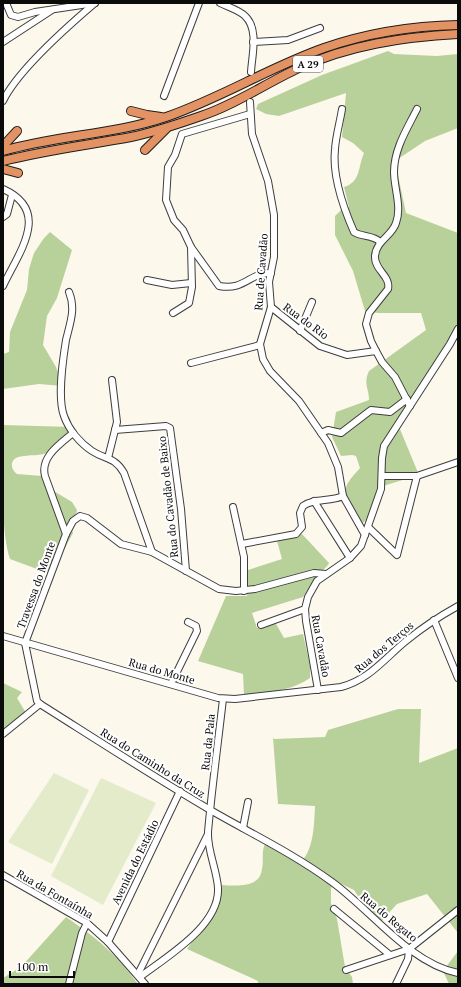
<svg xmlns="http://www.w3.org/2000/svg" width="461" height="987" viewBox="0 0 461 987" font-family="'PT Serif',serif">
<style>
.forest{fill:#b8d19b}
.pitch{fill:#e3ebca}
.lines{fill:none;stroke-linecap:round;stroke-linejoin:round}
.minor-casing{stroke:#3e3e3e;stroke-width:8}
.highway-casing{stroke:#1c1c1c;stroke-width:10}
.minor{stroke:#fff;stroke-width:6}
.highway{stroke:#e39263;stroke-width:8}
.labels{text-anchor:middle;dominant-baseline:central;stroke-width:4;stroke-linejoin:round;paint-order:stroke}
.shield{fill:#fff;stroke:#545454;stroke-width:1}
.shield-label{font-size:10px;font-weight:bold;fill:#0b0b0b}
.street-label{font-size:11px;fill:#0b0b0b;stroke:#fff}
</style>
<rect width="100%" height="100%" fill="#fdf8ec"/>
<g class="forest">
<path d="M388 51 394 54 437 56 458 54V128L425 141 395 161 406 213 458 233V340L448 343 397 422 419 475 383 486C378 498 372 524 356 525 351 519 349 513 347 505 342 486 348 482 360 468L356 456 352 455 341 456 332 437 336 412 369 400C369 388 363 384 369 371L426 330 421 313H378L365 311 353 271 335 235V216L342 209 349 207 344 187C361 182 358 166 364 153L353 143 342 137 346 93 279 116 266 114 256 109 258 104 322 75Z"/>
<path d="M50 232 72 250 57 298 47 316 43 345 56 367 63 386 39 384 3 389V354L9 352 10 332 27 290 29 269 34 253 44 238Z"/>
<path d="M3 425 72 427C66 434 60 446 52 451 41 457 29 454 18 457 10 460 10 469 17 474L42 476 52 490 72 502 77 510 75 517 70 524 73 533 52 572H45L10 559C0 531 3 459 3 425Z"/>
<path d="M302 534 329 563 328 565 315 578 303 597 252 613 257 628 275 622 284 638 303 634 310 666V678C294 690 264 694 244 695L243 674 198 661 226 596H247L248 570 282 559 277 541Z"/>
<path d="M3 683 22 692 17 698 26 713 3 732Z"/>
<path d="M398 709H421L419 763 458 748V933L427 894 397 904 378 925 354 890 337 882 331 888V903L337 919 345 967 352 977 353 984H258V981L187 949 216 907 222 885C237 886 260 888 262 869 264 860 261 852 265 844L299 864C314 851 314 825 315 806L278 804 273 737 274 739 325 737 328 730Z"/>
<path d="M66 917C98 939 115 953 138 984H3V978L21 967Z"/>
<path d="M458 951V984H449L443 971Z"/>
</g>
<g class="pitch">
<path d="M54 773 89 790 52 864 8 842Z"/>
<path d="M101 778 156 803 103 905 51 876Z"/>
</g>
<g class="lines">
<g class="minor-casing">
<g id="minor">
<path d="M6 3 11 15 18 17 35 12 95 3"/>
<path d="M220 3C228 7 239 10 245 16 259 29 252 55 251 72"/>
<path d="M3 42 52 10"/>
<path d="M253 42 288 40 320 28"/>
<path d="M164 96 199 3"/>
<path d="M3 101C18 70 68 26 95 3"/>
<path d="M250 102 252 134 268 181 274 215V257L269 282 271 307 260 344 263 359 270 371 299 401 328 443 338 467 343 496 365 535"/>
<path d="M342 109C340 122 336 135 335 149 332 176 343 207 354 232 361 237 374 235 380 242"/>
<path d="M250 114 182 134 175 155 168 167 166 200 174 220 183 230 191 247 219 286C245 291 250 272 271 273"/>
<path d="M3 189C52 211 19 252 3 286"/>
<path d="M3 217 7 214 12 195"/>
<path d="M147 280 172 285 191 283"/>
<path d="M69 292C76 309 70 323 66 340 63 359 57 397 64 416 69 430 80 443 92 451 106 460 115 457 124 473L152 552"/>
<path d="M271 307 320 346 347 355 376 351"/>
<path d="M173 313 189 303 192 287 191 247"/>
<path d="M300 331 312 302"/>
<path d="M191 363 260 345"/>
<path d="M410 406 395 377 382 362 376 351 371 341 366 324 369 313 388 289C391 276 374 270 375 256 376 241 392 236 396 223 402 207 394 188 394 172 394 149 407 129 417 109"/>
<path d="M115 430 166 426 170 428 181 509 186 571"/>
<path d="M321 433 328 430 341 433 371 410 390 412 407 399"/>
<path d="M108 458 117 422 112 380"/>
<path d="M382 476H417L458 462"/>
<path d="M314 501 350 558"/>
<path d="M233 507 244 557V591"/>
<path d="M368 527 397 555 417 476"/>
<path d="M66 534 45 476C40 457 60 444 73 433"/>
<path d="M242 544 296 534 302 527 300 513 303 506C314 498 330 502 343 496"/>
<path d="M326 574 314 573 255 589 236 591 219 589 152 552 121 544 87 518 80 516 73 521 66 534 25 643 37 701 40 704C97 740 154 777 212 811 252 834 294 854 332 882 371 910 409 963 458 973"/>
<path d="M434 620 458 678"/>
<path d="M261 625 305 609"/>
<path d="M3 636 218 698 235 699 341 687C369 680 385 658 406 641 423 627 440 616 458 606"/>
<path d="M171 684 197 631 196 626 188 622"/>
<path d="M318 690 306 621 305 609 308 597 317 581 350 558 361 546 381 489 382 458 384 446 450 344 458 329"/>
<path d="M3 734 40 704"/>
<path d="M243 828 248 802"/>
<path d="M3 875 87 923 108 942 145 984"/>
<path d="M334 909 390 955"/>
<path d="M108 942 180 791"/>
<path d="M346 970 409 949 458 910"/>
<path d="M138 974 208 834"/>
<path d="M140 977C166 957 220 926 218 888 217 870 207 850 208 832 212 787 218 743 223 699"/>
<path d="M69 984 82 933 87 923"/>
<path d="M396 984 408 959 409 949"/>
</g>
</g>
<g class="highway-casing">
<g id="highway">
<path d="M131 111 147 115 161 117"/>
<path d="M3 146 17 131"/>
<path d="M145 150 166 129"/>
<path d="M3 151C56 135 113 135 166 117 221 98 270 67 324 48 367 33 413 26 458 25"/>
<path d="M3 161C46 150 88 145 131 137 155 132 178 124 201 116 235 105 266 83 299 68 349 45 403 37 458 34"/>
<path d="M3 169 18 173"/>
</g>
</g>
<use href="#minor" class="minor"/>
<use href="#highway" class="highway"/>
</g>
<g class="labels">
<rect class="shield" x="293" y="56" width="30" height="16" rx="3"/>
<g class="shield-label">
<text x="308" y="64">A 29</text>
</g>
<g class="street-label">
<text transform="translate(261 272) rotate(-86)">Rua de Cavadão</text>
<text transform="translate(306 321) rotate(36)">Rua do Rio</text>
<text transform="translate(168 497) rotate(-96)">Rua do Cavadão de Baixo</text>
<text transform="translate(36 585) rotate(-70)">Travessa do Monte</text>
<text transform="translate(321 646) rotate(80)">Rua Cavadão</text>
<text transform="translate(384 647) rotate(-40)">Rua dos Terços</text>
<text transform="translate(162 671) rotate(16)">Rua do Monte</text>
<text transform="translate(208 742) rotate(-84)">Rua da Pala</text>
<text transform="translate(153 763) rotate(32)">Rua do Caminho da Cruz</text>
<text transform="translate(135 862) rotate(-64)">Avenida do Estádio</text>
<text transform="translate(55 894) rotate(30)">Rua da Fontaínha</text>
<text transform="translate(389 917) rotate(40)">Rua do Regato</text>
</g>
</g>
<rect width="461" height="987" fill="none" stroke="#0b0b0b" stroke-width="8"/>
<path d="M10 971v6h64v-6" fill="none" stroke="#0b0b0b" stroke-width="2"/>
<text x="16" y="971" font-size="12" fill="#0b0b0b" stroke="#ffffff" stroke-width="3" paint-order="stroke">100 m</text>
</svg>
